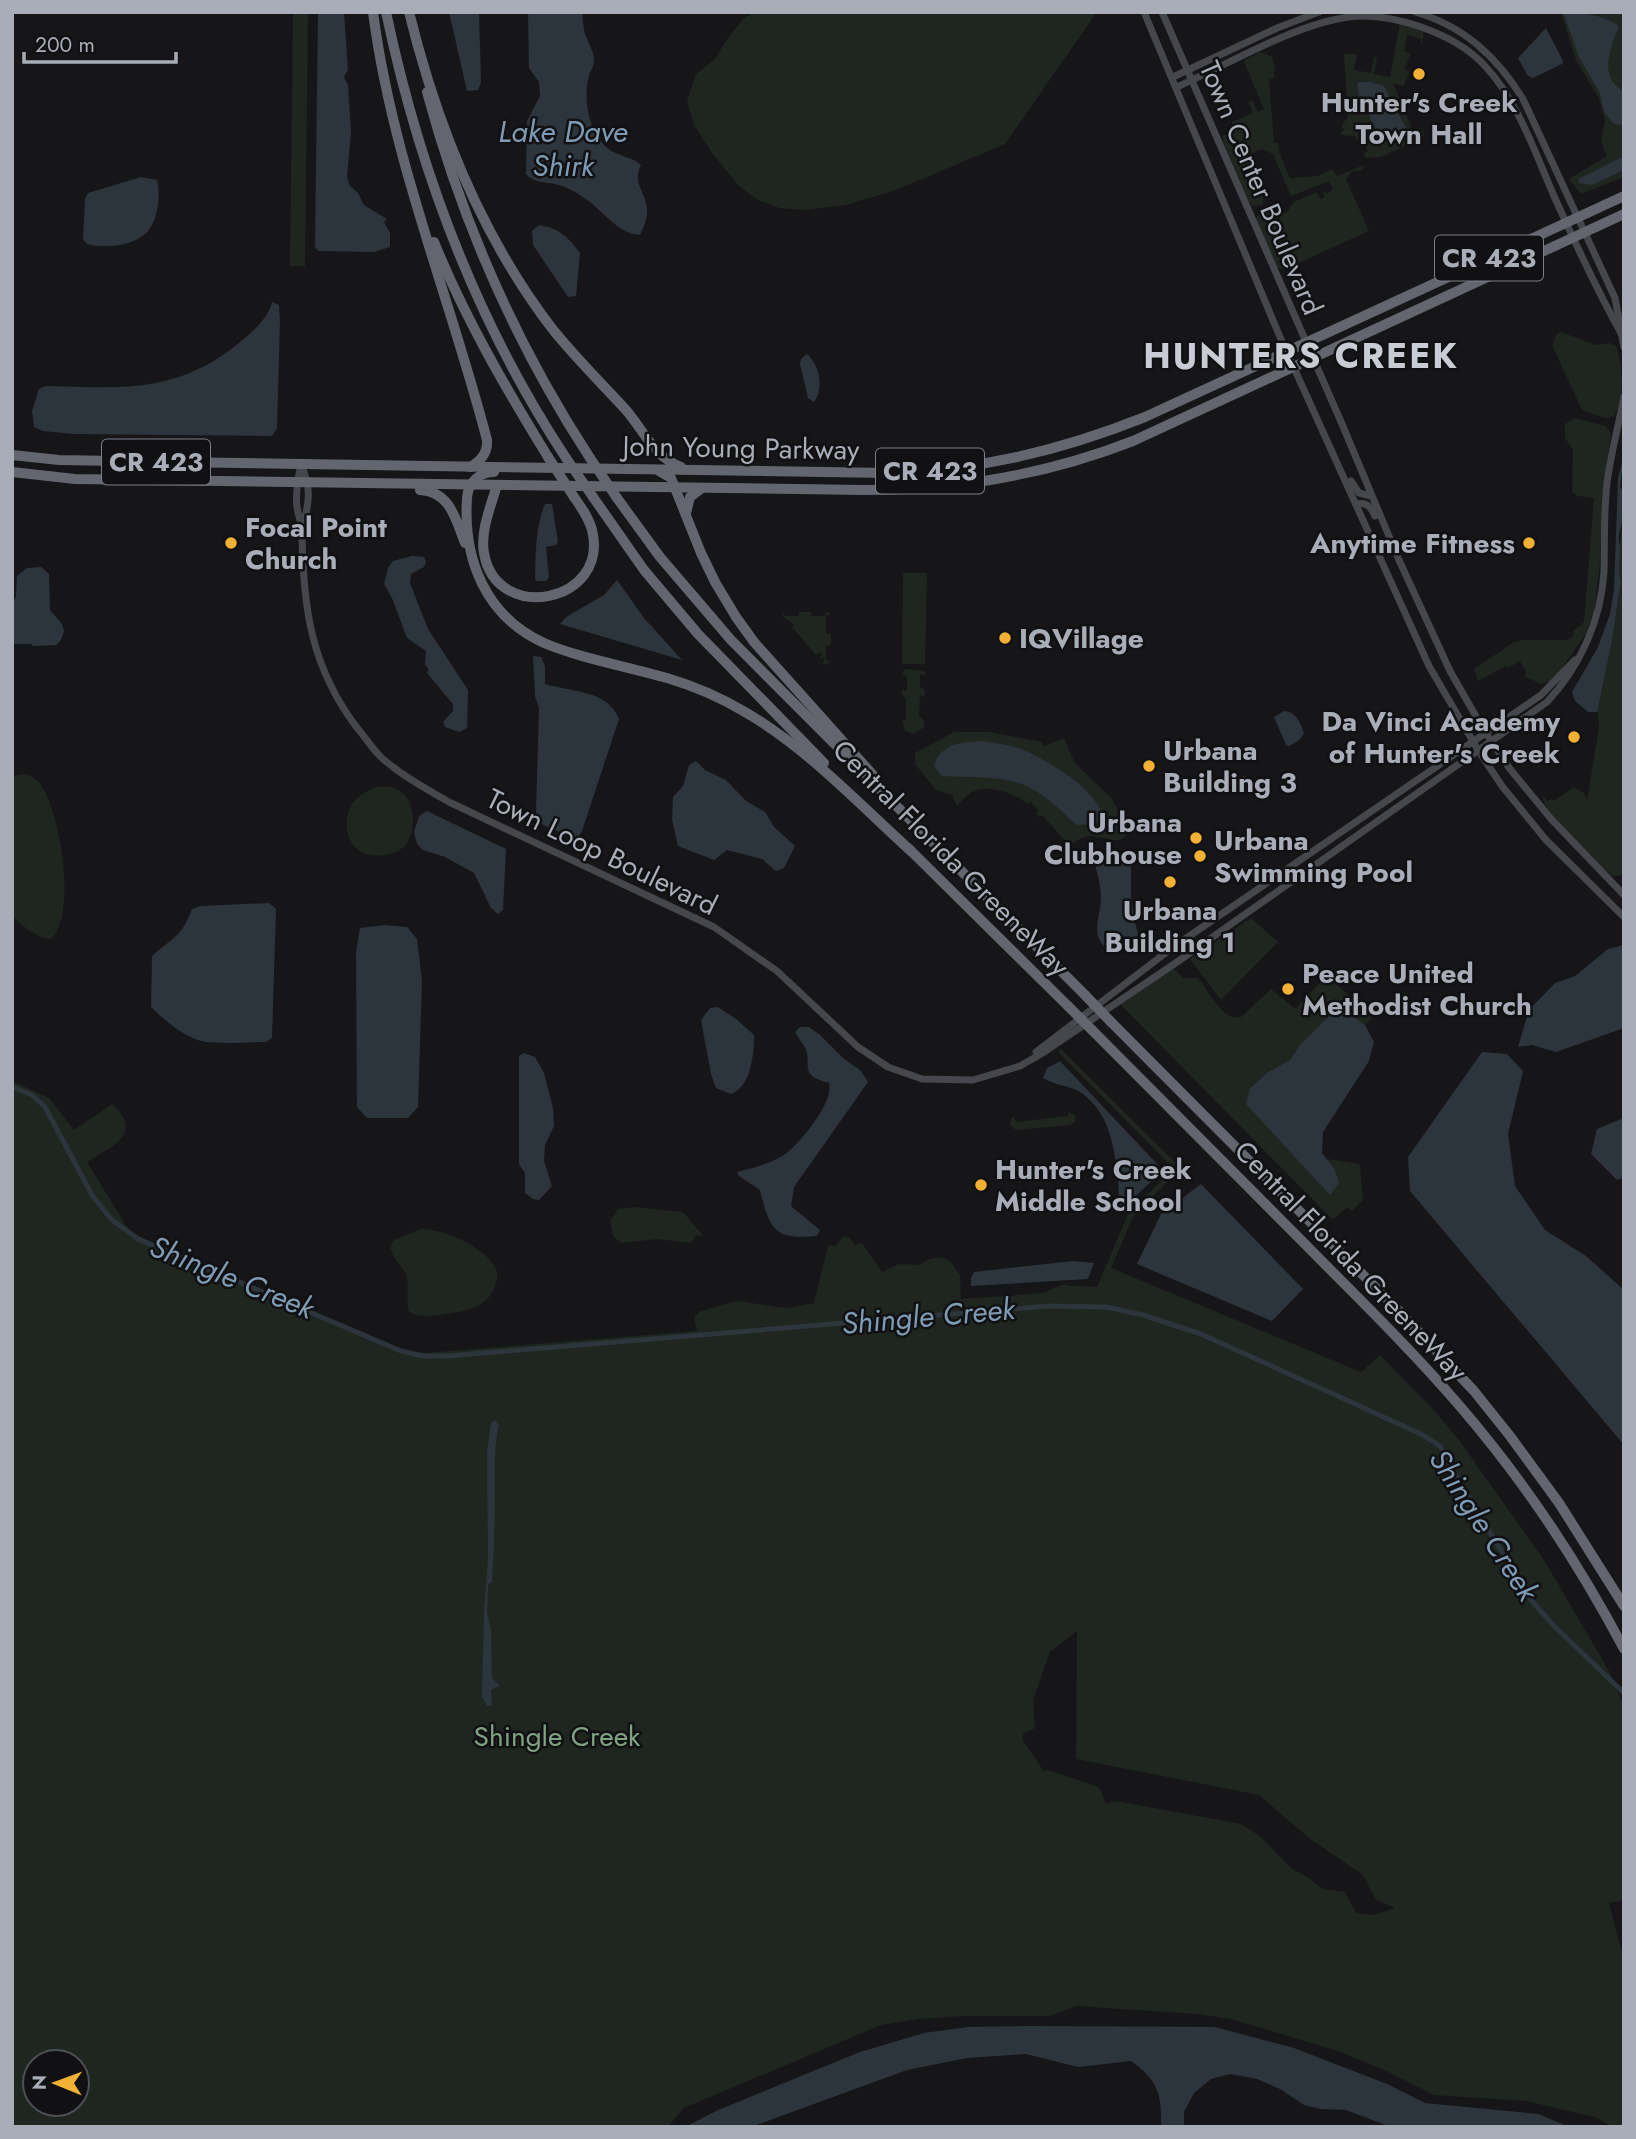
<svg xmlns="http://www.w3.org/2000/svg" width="1636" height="2139" viewBox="0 0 1636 2139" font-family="Jost,sans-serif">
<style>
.green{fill:#1e261f;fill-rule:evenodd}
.water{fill:#2c353c}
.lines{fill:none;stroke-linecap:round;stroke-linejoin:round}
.canal{stroke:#2c353c;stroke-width:5}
.secondary{stroke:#45474d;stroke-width:7}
.highway{stroke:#63666e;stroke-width:10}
.highway-bridge{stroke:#63666e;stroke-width:10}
.poi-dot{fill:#f2b134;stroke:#111113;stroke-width:2.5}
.labels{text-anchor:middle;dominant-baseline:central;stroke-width:5;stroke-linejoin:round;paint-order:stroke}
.shield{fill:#111113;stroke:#7b7e86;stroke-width:2}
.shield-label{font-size:26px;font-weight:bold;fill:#a8adb8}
.poi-label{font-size:28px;font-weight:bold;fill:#a8adb8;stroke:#111113;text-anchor:start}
.street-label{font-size:28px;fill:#a8adb8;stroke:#111113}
.park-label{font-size:28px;fill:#7fa381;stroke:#111113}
.water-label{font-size:30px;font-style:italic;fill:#7f9bb3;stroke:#111113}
.district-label{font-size:35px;font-weight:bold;letter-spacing:2px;fill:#c9ccd4;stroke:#111113}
</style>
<rect width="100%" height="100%" fill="#161618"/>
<g class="green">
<path d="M293 12H308L305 266H290Z"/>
<path d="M754 12H1097L1005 144 896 190 846 205 805 210 779 208 756 199 738 185 712 153 694 125 687 101 696 74 715 59 726 41 742 20Z"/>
<path d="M1561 12H1624V177L1581 194 1569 179 1607 156 1601 142 1605 120 1599 98 1576 60Z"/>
<path d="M1400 23 1422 31 1424 35 1421 45V39L1407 35 1404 51 1411 54 1404 68 1410 72 1403 86 1393 83 1414 134 1423 130 1424 137 1381 157 1366 158 1364 153 1368 151 1362 139 1357 140 1355 136 1339 135 1344 129 1341 126 1348 117 1344 54H1357L1354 70 1371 73 1374 57H1377L1374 74 1390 77Z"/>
<path d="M1260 52 1271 56 1275 65 1274 78 1269 79 1274 143H1278L1279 151 1290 178 1318 176 1332 169 1337 176 1364 165 1363 170 1352 171 1346 179 1369 231 1283 270 1275 266 1256 221 1257 216 1266 210 1273 218 1280 219V215L1288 211 1294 202 1316 192 1320 199 1325 197 1322 191 1327 193 1333 190 1329 181 1291 196 1273 154 1262 149 1249 154V164L1245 167 1258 197 1263 196V205L1253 206 1247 199 1223 143V136L1232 131V122L1253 113 1248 102 1252 100 1258 112 1264 109 1244 62 1247 59Z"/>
<path d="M1561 332 1596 345 1610 343 1616 346C1623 365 1625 399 1614 416L1605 418 1582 410 1552 345 1556 335Z"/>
<path d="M1574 418 1606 426 1611 433 1602 497 1600 563 1594 611 1585 635 1560 671 1549 682 1540 684 1525 676 1526 672 1520 661 1508 668 1506 666 1478 681 1474 669 1514 642 1522 640H1568L1574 635 1573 631 1584 622 1594 498 1577 496 1572 492 1573 450 1565 438V424Z"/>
<path d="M1624 516V872L1619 876H1613C1598 867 1544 813 1543 798V796L1548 801 1551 799 1554 801 1574 787 1584 793 1587 801 1599 727 1597 709 1612 641 1621 581C1614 561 1622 536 1624 516Z"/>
<path d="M903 573H927L925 664H902Z"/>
<path d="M784 612 785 616H799V612H811L812 616H825L826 612 830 613V615L826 616V633L831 634V645L826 646V659L830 662 825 665 823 663 825 657 819 659 822 655 820 652 816 655 792 627 794 624 782 616Z"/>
<path d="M904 669 925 671V675L920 674V687L925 690 924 697 920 695 919 716 924 720V727L914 734 905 731 902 720 906 721V699L902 695V689L907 691V677L902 674Z"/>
<path d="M954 732H989L1042 742 1044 746 1064 738 1075 763 1112 799 1129 829C1124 849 1104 836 1090 836 1082 837 1075 841 1070 846L1042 815 1039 817 1036 813 1038 810 1031 802 1028 804C1016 794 990 784 974 791 968 794 962 801 957 806L952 795 935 789 915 764V753Z"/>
<path d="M24 774C29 775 34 777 38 781 60 806 78 915 51 939 35 938 24 926 12 916V776Z"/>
<path d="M375 787C380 787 386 786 391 787 414 792 418 824 408 841 400 857 373 859 360 851 343 840 343 813 356 799 361 794 369 791 375 787Z"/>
<path d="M1251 918 1278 942 1221 1000 1190 959Z"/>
<path d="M1171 966 1183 978H1198C1209 991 1223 1022 1241 1017L1271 989 1295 1009 1327 975 1372 1018 1365 1025 1339 1006 1300 1045 1290 1060 1268 1072 1250 1088 1334 1169 1327 1159 1360 1164 1363 1200 1352 1211 1347 1207 1334 1219 1330 1217 1118 1002Z"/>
<path d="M1061 1049 1181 1168 1133 1217 1111 1268 1361 1372 1380 1355 1434 1410 1459 1440 1544 1560 1609 1671 1624 1706V1900L1609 1903 1624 1960V2127H1607L1608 2124 1594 2117 1526 2101 1434 2095 1384 2070 1338 2051 1231 2019 1197 2014 1077 2006 1049 2016H964L918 2019 881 2025 684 2108 668 2127H12V1081L49 1098 74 1130 112 1104C145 1134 112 1146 87 1162L130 1232 278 1299 279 1296 385 1343 405 1350 425 1353 697 1331 694 1317 701 1311 737 1301 787 1308 814 1303 828 1245 835 1246 844 1236 850 1238 855 1245 862 1243 882 1272 899 1264 920 1265 929 1259 942 1257 951 1262 960 1275 961 1299 1044 1293 1061 1285 1097 1287 1128 1214 1169 1173V1164L1058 1052ZM1077 1631 1076 1759 1259 1795 1309 1838 1363 1875 1376 1900 1395 1908 1373 1915 1356 1913 1345 1892 1323 1889 1309 1878 1292 1869 1261 1837 1241 1824 1116 1801 1106 1804 1099 1787 1051 1771 1043 1770 1022 1739 1023 1734 1035 1728 1033 1700 1050 1652ZM35 2062H77V2104H35Z"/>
<path d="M1068 1112 1075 1115V1122L1070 1125 1016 1130 1010 1125 1011 1119 1014 1117 1016 1122 1068 1116Z"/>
<path d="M634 1207 683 1212 704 1237 696 1235 691 1243 657 1239 621 1243 613 1236 610 1221 618 1209Z"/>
<path d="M421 1229C444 1229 483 1246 495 1267 498 1272 498 1277 496 1283 491 1306 466 1312 445 1314 432 1316 420 1318 409 1312 406 1300 409 1286 407 1278 404 1267 393 1260 391 1249H389L394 1240Z"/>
</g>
<g class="water">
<path d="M318 12H344L348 70 344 77 348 85 351 132 347 177 350 186 358 193 364 205 387 219 384 222 390 233V247L374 252 318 251 315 247Z"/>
<path d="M449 12H479L481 82 478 90 467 91Z"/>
<path d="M528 12H582C583 19 583 27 585 34 588 43 594 51 594 60 594 67 591 69 589 76 583 97 588 127 603 144 615 157 632 156 641 165 632 182 645 191 647 208 648 218 644 226 640 235 616 234 601 207 581 196 576 192 568 188 562 186 549 181 536 185 526 174L527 121 540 96 539 82 529 68Z"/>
<path d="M1563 12C1582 12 1604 15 1619 26 1611 47 1597 77 1624 91L1623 125 1614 124 1604 112 1600 93 1579 57Z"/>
<path d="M1546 28 1563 61 1562 64 1533 78 1528 76 1518 58Z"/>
<path d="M1358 82H1371L1384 86 1408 132 1406 135 1381 141 1366 108V103C1359 96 1356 92 1358 82Z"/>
<path d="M1624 156V170L1592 185 1579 183V179Z"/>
<path d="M141 177 157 180C161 194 158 223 146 233 133 246 104 249 87 244L83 239 85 199 88 193Z"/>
<path d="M539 225C559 228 568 237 580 253L576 296 568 297 533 245 532 231Z"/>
<path d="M272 302 279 305 280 321 277 428 272 436 73 434 43 431 34 427 32 411 39 389 46 386C122 388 176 394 239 343 252 332 268 319 272 302Z"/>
<path d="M807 354C820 366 824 388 814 402L808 398 800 364 801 359Z"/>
<path d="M1624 455 1620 487C1630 500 1621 523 1619 536 1618 540 1620 544 1620 547 1620 559 1617 570 1621 581L1612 641 1597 712H1588L1575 701 1572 692 1598 647 1610 614 1614 590 1618 478Z"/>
<path d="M545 504H552L558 542 556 545 546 547 549 577 546 581H536L535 578C536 551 535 529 545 504Z"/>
<path d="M412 556 424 557 426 562 424 567 411 574 410 583 428 629 468 690 467 728 459 732 445 727 443 722 453 711V704L427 673 429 670 425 664 426 651 407 638 392 598 384 584 388 568 393 561Z"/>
<path d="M41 567 49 574 50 610 62 624 64 631 61 640 56 645 33 646 31 644H12V606L16 596 17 576 27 568Z"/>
<path d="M617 580 644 618 682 660 560 624 566 617 604 595Z"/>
<path d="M533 656 541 657 545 666V684C572 692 608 690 619 719L582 831 577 840 539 823 536 813 539 708 535 696Z"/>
<path d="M1284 711C1296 712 1301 723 1304 734L1298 741 1289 746 1286 745 1274 717Z"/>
<path d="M981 741C997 743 1013 745 1028 752 1053 764 1099 791 1104 820L1093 824 1077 825C1061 811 1045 794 1024 785 1000 775 968 778 942 776L934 766C940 744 961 742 981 741Z"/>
<path d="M696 761 705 770 726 780 745 800 765 812 774 827 795 846 784 868 776 871 762 859 727 850 714 860 678 846 672 819 673 797 683 786 689 765Z"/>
<path d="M427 811 506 849 503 910 498 914 491 908 474 873 445 857 423 850 417 844 414 832 419 816Z"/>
<path d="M1099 856 1124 857 1131 865V897L1135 923 1138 933 1136 942 1127 949 1112 952C1087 937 1101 919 1101 896 1100 882 1097 869 1092 857Z"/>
<path d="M269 903 276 909 272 1038 266 1042C247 1042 225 1044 206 1042 186 1039 164 1020 151 1007L152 956C173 937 181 938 192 909L200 906Z"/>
<path d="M384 925 407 927 417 939 422 981 418 1107 408 1118H367L357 1107 356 952 360 928Z"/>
<path d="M1624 945V1028L1556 1052 1532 1045 1518 1047 1529 1010 1555 983 1575 976 1608 949Z"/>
<path d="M1339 1006 1365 1025 1374 1042 1369 1061 1323 1132 1322 1153 1334 1168 1339 1183 1330 1195 1246 1104 1250 1088 1268 1072 1290 1060 1300 1045Z"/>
<path d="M718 1007 736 1019 754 1035C754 1055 751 1086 731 1094L716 1088 711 1074 701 1020 710 1008Z"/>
<path d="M800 1027H809L819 1034 843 1058 861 1071 868 1082 794 1187 791 1206 820 1230 817 1236C773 1240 770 1229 760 1190L739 1176 737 1172C754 1168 768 1164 784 1155 799 1145 835 1101 829 1083 797 1075 813 1065 805 1047 802 1042 798 1038 795 1032Z"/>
<path d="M1482 1052 1507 1054 1523 1071 1508 1134 1515 1186 1545 1230 1586 1256 1624 1290V1445L1410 1191 1408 1157Z"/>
<path d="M524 1053 535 1057 544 1073 553 1108 554 1126 545 1145 544 1161 552 1186 539 1200 533 1199 525 1193V1173L519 1164V1056Z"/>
<path d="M1060 1061 1159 1166V1174L1121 1210C1118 1200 1119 1188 1118 1178 1114 1146 1110 1115 1083 1094 1071 1085 1055 1086 1043 1078L1047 1068Z"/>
<path d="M1624 1118V1177L1617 1180 1591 1154 1597 1129Z"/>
<path d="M1201 1184 1303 1289 1272 1321 1137 1264 1161 1214Z"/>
<path d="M1073 1261 1094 1263 1088 1279 971 1286V1278L974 1272Z"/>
<path d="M495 1420 499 1425C494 1446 495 1464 495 1486 495 1518 494 1550 492 1582L488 1584 487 1612 491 1630 492 1678 500 1686 491 1690 492 1706H487L482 1697 484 1611 488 1559 487 1452 491 1423Z"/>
<path d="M1027 2026 1215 2027 1294 2048 1387 2084 1425 2103 1538 2114 1570 2127H1391L1346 2110 1321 2109 1304 2105 1280 2089 1257 2079 1230 2074 1211 2079 1194 2093 1184 2112V2127H1161C1162 2095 1158 2080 1131 2061L1078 2067 1026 2054 967 2058 907 2070 751 2127H685L718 2110 860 2052 924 2033 968 2027Z"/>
</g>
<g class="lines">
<path class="canal" d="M12 1087 32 1095 45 1107 92 1195 111 1219 138 1239 401 1351 422 1356H448L1048 1306 1106 1307 1143 1315 1201 1334 1421 1434 1440 1446 1462 1486 1531 1600 1554 1626 1624 1693"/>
<g class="secondary">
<path d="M1144 12 1280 337 1429 666 1478 750 1502 786 1546 840 1624 917"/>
<path d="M1162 12 1342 424 1399 560 1450 671 1485 732 1510 769 1552 820 1624 895"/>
<path d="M1415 12C1464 26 1497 57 1523 99L1615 298 1624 347"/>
<path d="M1173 77 1277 28 1319 12"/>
<path d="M1177 87C1229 64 1293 25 1348 17 1391 11 1456 34 1485 66 1518 101 1535 153 1554 196 1575 243 1597 290 1622 335"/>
<path d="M301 464C298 478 295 493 297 507 298 516 302 523 302 533 303 608 311 668 358 729 366 738 373 750 382 758 401 775 426 789 449 802L714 927 777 971 858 1047 888 1067 922 1079 973 1080 1020 1066 1041 1054 1180 960 1547 702C1580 667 1601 620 1604 572 1605 540 1603 508 1608 476 1612 449 1619 423 1624 397"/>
<path d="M301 465C311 487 310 501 303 524"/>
<path d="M1351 481 1359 493 1371 496"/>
<path d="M1357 504C1367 502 1371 507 1375 516"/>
<path d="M1036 1052 1172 948 1541 695 1575 660"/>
</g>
<g class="highway">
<path d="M373 12C392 159 450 297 487 440 488 453 481 461 470 467"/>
<path d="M386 12C419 169 477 323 566 458"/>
<path d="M409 12C437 126 482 238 554 331 577 359 602 384 626 410 644 431 654 457 681 467"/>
<path d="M427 92C462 222 517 346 590 458"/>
<path d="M434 242C465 318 505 387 548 457"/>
<path d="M12 455 59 460 173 462 887 473C979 470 1060 451 1145 417L1624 196"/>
<path d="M659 471 671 478 701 553 715 582 736 617 754 642 873 775"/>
<path d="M12 472 75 479 864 490C957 490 1046 475 1133 441L1624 214"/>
<path d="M494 472C479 472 468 483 467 498 463 559 485 616 544 643 582 659 626 666 667 678 694 686 720 697 745 712 807 748 858 803 911 851"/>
<path d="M497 485C491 506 480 531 484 553 496 625 610 603 592 530 589 518 581 507 574 497"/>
<path d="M420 490C450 491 456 520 465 543"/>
<path d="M593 497 644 570 698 634 824 763"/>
<path d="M617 498 660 557 731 640 1085 995"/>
<path d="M686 513 690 497 702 488"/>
<path d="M908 848 1068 1006"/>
<path d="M1111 1022 1398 1310 1474 1391 1510 1436 1559 1503 1624 1606"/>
<path d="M1092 1030C1162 1100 1231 1170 1301 1240 1354 1294 1409 1347 1458 1404 1523 1479 1578 1562 1624 1649"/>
</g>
<g class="highway-bridge">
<path d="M548 457 574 497"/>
<path d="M566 458 593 497"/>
<path d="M590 458 617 498"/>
<path d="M1085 995 1111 1022"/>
<path d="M1068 1006 1092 1030"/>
</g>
</g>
<g class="poi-dot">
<circle cx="1419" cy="74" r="7"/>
<circle cx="231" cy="543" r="7"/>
<circle cx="1529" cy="543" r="7"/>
<circle cx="1005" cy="638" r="7"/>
<circle cx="1574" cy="737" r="7"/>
<circle cx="1149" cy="766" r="7"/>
<circle cx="1196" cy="838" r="7"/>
<circle cx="1200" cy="856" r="7"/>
<circle cx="1170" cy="882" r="7"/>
<circle cx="1288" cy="989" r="7"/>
<circle cx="981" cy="1185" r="7"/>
</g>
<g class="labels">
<g class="shield">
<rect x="1435" y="235.5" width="108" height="45" rx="5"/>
<rect x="102" y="439.5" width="108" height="45" rx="5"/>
<rect x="876" y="448.5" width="108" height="45" rx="5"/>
</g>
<g class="shield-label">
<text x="1489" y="258">CR 423</text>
<text x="156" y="462">CR 423</text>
<text x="930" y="471">CR 423</text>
</g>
<g class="poi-label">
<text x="1419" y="102" text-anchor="middle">Hunter's Creek<tspan x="1419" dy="32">Town Hall</tspan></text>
<text x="245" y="527">Focal Point<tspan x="245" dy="32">Church</tspan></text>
<text x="1515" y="543" text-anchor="end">Anytime Fitness</text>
<text x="1019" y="638">IQVillage</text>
<text x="1560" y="721" text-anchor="end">Da Vinci Academy<tspan x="1560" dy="32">of Hunter's Creek</tspan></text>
<text x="1163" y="750">Urbana<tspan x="1163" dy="32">Building 3</tspan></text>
<text x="1182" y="822" text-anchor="end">Urbana<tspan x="1182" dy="32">Clubhouse</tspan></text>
<text x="1214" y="840">Urbana<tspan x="1214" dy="32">Swimming Pool</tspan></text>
<text x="1170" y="910" text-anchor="middle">Urbana<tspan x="1170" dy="32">Building 1</tspan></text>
<text x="1302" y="973">Peace United<tspan x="1302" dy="32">Methodist Church</tspan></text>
<text x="995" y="1169">Hunter's Creek<tspan x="995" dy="32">Middle School</tspan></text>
</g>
<g class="street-label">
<text transform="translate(1261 188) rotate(67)">Town Center Boulevard</text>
<text transform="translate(741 448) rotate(1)">John Young Parkway</text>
<text transform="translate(602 852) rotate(26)">Town Loop Boulevard</text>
<text transform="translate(951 858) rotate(45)">Central Florida GreeneWay</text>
<text transform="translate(1351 1261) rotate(46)">Central Florida GreeneWay</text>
</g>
<g class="park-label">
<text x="557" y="1736">Shingle Creek</text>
</g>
<g class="water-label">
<text x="563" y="131">Lake Dave<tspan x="563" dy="34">Shirk</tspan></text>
<text transform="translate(232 1277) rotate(22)">Shingle Creek</text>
<text transform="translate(928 1316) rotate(-5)">Shingle Creek</text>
<text transform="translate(1484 1525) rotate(57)">Shingle Creek</text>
</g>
<g class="district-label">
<text x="1301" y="356">HUNTERS CREEK</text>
</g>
</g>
<rect width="1636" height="2139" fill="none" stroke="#a8adb8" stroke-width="28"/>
<g transform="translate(56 2083) rotate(271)"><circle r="33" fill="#111113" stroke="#4d4f55" stroke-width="2"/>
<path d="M0-5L12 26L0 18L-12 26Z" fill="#f2b134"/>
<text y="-10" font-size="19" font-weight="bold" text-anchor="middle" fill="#a8adb8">N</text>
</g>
<path d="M24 52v10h152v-10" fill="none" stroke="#a8adb8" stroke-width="3.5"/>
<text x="35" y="52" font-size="21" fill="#a8adb8" stroke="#111113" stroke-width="5" paint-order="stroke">200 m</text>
</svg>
